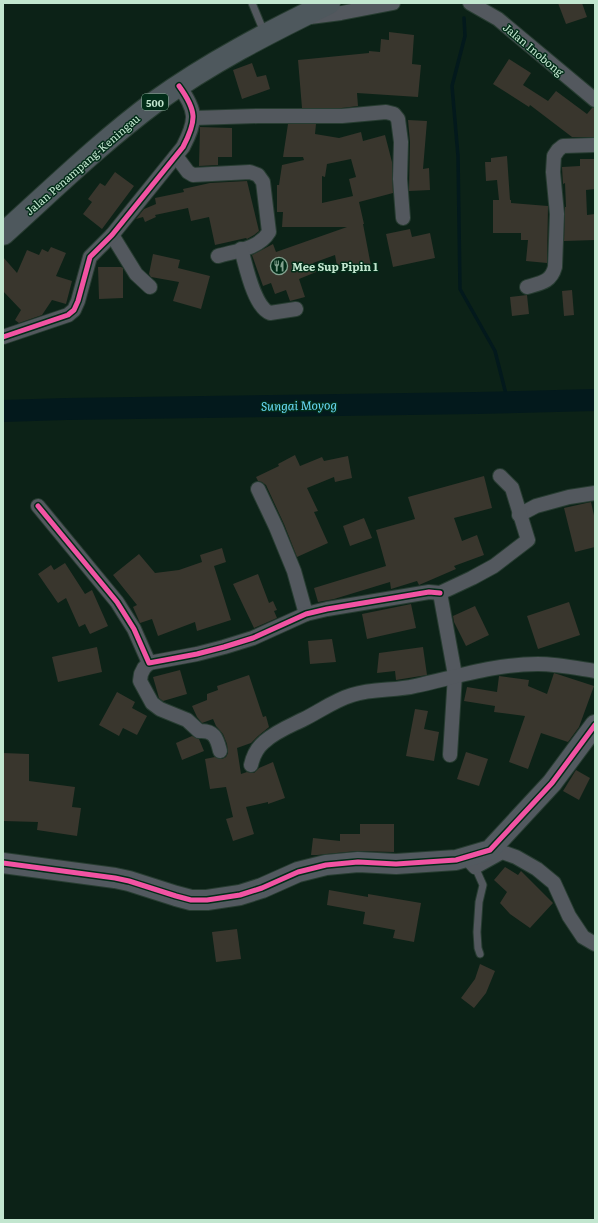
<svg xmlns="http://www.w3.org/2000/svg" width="598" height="1223" viewBox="0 0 598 1223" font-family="Literata,serif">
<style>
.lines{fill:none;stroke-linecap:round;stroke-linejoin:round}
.stream{stroke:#03191c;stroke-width:3.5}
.river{stroke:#03191c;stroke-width:22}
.building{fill:#39362d;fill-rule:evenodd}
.lane-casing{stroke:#273c31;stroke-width:9}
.street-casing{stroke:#273c31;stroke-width:16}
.secondary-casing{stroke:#273c31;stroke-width:22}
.primary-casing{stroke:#273c31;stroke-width:24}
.lane{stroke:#53585e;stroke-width:7}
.street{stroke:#53585e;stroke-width:14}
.secondary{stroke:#52595f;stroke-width:20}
.primary{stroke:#4e585d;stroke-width:22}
.cycleway-casing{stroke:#022c18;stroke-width:8}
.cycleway{stroke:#f153a3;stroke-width:5}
.labels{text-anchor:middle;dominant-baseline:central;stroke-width:3;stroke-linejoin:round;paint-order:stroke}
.shield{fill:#022c18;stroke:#88ae98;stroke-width:1}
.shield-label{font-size:10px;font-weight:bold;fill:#c2e6cf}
.street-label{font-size:11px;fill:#c2e6cf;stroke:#022c18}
.poi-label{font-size:11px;font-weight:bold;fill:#c2e6cf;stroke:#022c18;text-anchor:start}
.water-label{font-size:12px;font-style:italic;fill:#6adaf7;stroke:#022c18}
</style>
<rect width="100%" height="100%" fill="#0c2217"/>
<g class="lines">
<path class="stream" d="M464 18 465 36 452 86 458 156 460 289 495 351 508 402"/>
<path class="river" d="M3 411 66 409 476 403 595 400"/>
</g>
<g class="building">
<path d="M558 3H582L587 17 566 24Z"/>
<path d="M389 32 414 35 412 64 421 65 418 97 357 93 358 106 342 108H302L298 60 369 53V51L380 52 381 39 389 40Z"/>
<path d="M509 59 531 73 523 85 548 101 556 91 587 114 592 108H595V135L594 137H572L530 105 529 107 493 84Z"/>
<path d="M252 63 257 77 266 75 270 89 242 99 233 70Z"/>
<path d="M408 120 427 121 423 169 429 168 430 190 409 191 410 142Z"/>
<path d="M288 124H316L315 134 339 138 361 132 363 141 385 135 392 162 393 193 359 202 364 224H363L371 266 346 270 344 264 337 266 335 255 313 263 316 272 299 279 305 297 290 301 286 290 275 294 271 283 263 286 252 255 273 244 276 252 347 227H282L283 212H277V185H279L282 165 304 160 303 157H283ZM351 159 356 177 349 179 353 196 322 203V176L325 177 327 164Z"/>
<path d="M200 127 232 128V157H218V165L199 166Z"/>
<path d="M507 156 510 200H511V203L548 206 547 263 526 261 528 240H521V233H493V200H499L497 180 486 181 485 162H491V158Z"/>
<path d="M580 159H595V189L586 190 587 215 595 214V240L564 241 565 207H566L565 183 563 184 562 167 580 166Z"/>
<path d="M115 172 134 186 102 229 83 214 92 202 88 199 100 183 105 186Z"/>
<path d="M247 181 259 231 254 235 247 239 246 238 215 245 209 217 191 221 188 208 155 215 156 217 145 222 143 217 136 219 144 209 156 204 155 198 184 192 183 189 210 183Z"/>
<path d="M410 229 412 237 430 233 435 258 393 267 386 234Z"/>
<path d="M51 247 66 253 56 276 72 281 66 304 52 300 42 315 19 323 15 320 21 310 3 291V257L17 273 27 250 39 255 42 249 48 252Z"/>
<path d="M153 254 180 260 178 268 210 276 201 309 173 301 179 282 151 277 149 274Z"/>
<path d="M98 267H121L123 268V298L99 299Z"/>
<path d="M572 290 574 315 564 316 562 291Z"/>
<path d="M527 295 529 314 512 316 510 297Z"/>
<path d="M295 455 300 466 322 457 324 461 348 456 352 478 335 482 334 477 307 488 318 511 314 512 328 543 297 557 284 524 266 485 262 482 258 481 256 477 279 466 278 464Z"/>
<path d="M484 476 492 508 454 518 462 541 477 535 484 555 454 566 456 569 419 585 417 581 391 589 390 582 334 599 318 602 314 588 386 566 376 530 415 519 408 497Z"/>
<path d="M591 502 595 520V547L575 552 564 508Z"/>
<path d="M364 518 372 538 350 546 343 526Z"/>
<path d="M222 548 226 562 214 566 231 620 197 631 195 622 158 636 152 619 140 623 133 607 137 605 113 575 139 554 155 573 179 570 202 562 200 555Z"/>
<path d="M65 563 85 594 92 590 108 626 90 634 85 624 79 627 66 598 58 603 38 574 51 565 54 570Z"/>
<path d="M258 574 269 603 273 601 277 610 274 611 277 618 254 628 233 584Z"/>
<path d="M569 602 580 635 538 649 527 616Z"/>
<path d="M411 604 416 628 367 639 362 614Z"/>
<path d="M475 606 489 635 466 646 454 622 453 616Z"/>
<path d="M332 639 336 662 310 664 308 641Z"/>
<path d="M97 647 102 672 58 682 52 657Z"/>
<path d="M423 647 427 675 396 680 395 671 377 673 379 653Z"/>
<path d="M180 670 187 694 163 701 159 698 153 677Z"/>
<path d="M554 673 594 686 579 727 568 742 541 733 528 769 509 762 525 716 494 712 495 706 464 701 467 687 497 692 499 676 529 680 528 686 547 694Z"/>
<path d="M249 675 263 717 266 716 269 727 258 736 251 743 237 748 241 774 247 772 254 773 259 768 273 762 285 798 268 804V802L246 807 254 834 233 841 226 819 233 817 226 787 210 789 205 759 215 757 222 759 226 757 228 753 227 744 223 734 216 726 213 719 202 723 197 717 192 706 207 700V694L218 690 217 686Z"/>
<path d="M117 692 135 702 132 708 147 716 137 735 123 728 119 736 99 725Z"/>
<path d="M415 709 428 711 424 729 439 732 434 761 406 756Z"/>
<path d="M192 736 199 739 204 751 182 760 176 743Z"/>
<path d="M466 752 488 759 479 786 457 779Z"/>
<path d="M3 753 29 754V781L75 787 72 807 81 808 77 836 37 830 38 822 3 821Z"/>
<path d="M576 770 590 778 579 800 563 791Z"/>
<path d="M360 824H394V852L357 851 317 855H311L313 838 340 841V834H360Z"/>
<path d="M505 867 518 875 521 871 553 903 530 928 510 914 500 903 507 892 494 880Z"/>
<path d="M329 890 368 897V894L421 903 414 942 393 938 395 930 363 924 365 912 327 905Z"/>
<path d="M237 929 241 959 216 962 212 932Z"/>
<path d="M480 964 495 971 486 993 474 1008 461 998 475 979Z"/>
</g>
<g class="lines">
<g class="lane-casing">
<g id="lane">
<path d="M252 3 264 32"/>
<path d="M475 867 483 885 479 902 477 932 478 948 480 954"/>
</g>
</g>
<g class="street-casing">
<g id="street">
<path d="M470 3 498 19 595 100"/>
<path d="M310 17 341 13 393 3"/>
<path d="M194 118 258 116H342L386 112 394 114 398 119 401 142 400 179 403 218"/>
<path d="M176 156 188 172 193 175 250 172 258 175 263 182 269 232C259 249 235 251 218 256"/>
<path d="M112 235 136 274 150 287"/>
<path d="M241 249C246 266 254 307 270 313L296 309"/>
<path d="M527 287C541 283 551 282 555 267L557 214 553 172 554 156 558 150 563 146 595 145"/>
<path d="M3 337 68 315 74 310 78 301 90 257 112 235 183 147C197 120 197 111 179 86"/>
<path d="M258 489 276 527 294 571 306 614"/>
<path d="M38 506 117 602 134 629 149 663 197 654 224 647 253 638 306 614 327 609 429 592 440 593"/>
<path d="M519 515 536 506 569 497 595 493"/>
<path d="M440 593 472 578 494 566 528 540 512 488 500 476"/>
<path d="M440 593 455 675 450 755"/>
<path d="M149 663 144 668 141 674 140 681 152 703 160 709 187 720 199 731C214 730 217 738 220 751"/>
<path d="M251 765C253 756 257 748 264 742 276 731 290 726 304 719 320 711 335 700 352 695 373 688 395 691 415 686 456 677 496 664 538 664 557 664 576 668 595 671"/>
<path d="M466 857 475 867 502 852 516 857 537 869 554 883 569 916 583 937 595 944"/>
</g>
</g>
<g class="secondary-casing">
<path id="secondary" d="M3 863 115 878 129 881 176 896 191 900H207L240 895 262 888 298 872 326 865 358 862 396 864 456 860 490 850 552 783 595 725"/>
</g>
<g class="primary-casing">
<path id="primary" d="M3 234C53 189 101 142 155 102 209 63 269 32 329 3"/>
</g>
<use href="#lane" class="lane"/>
<use href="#street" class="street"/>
<use href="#secondary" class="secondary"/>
<use href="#primary" class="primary"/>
<g class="cycleway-casing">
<g id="cycleway">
<path d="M3 337 68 315 74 310 78 301 90 257 112 235 183 147C197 120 197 111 179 86"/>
<path d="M38 506 117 602 134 629 149 663 197 654 224 647 253 638 306 614 327 609 429 592 440 593"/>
<path d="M3 863 115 878 129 881 176 896 191 900H207L240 895 262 888 298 872 326 865 358 862 396 864 456 860 490 850 552 783 595 725"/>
</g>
</g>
<use href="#cycleway" class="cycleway"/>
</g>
<defs>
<g id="restaurant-ring" transform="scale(0.9)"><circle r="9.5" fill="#022c18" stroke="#82a18f" stroke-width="1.5"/><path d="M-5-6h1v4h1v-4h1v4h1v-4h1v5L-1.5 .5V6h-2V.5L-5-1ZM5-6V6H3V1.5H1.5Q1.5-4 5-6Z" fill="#82a18f"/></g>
</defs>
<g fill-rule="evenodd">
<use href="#restaurant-ring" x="279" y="266"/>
</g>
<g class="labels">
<rect class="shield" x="142" y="94" width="26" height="16" rx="3"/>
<g class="shield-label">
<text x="155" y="102">500</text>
</g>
<g class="street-label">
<text transform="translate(534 49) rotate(40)">Jalan Inobong</text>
<text transform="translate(82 164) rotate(-41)">Jalan Penampang-Keningau</text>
</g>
<g class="poi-label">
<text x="292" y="266">Mee Sup Pipin 1</text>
</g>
<g class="water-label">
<text transform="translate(299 405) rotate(-1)">Sungai Moyog</text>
</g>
</g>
<rect width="598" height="1223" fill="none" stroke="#c2e6cf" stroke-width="8"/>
</svg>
